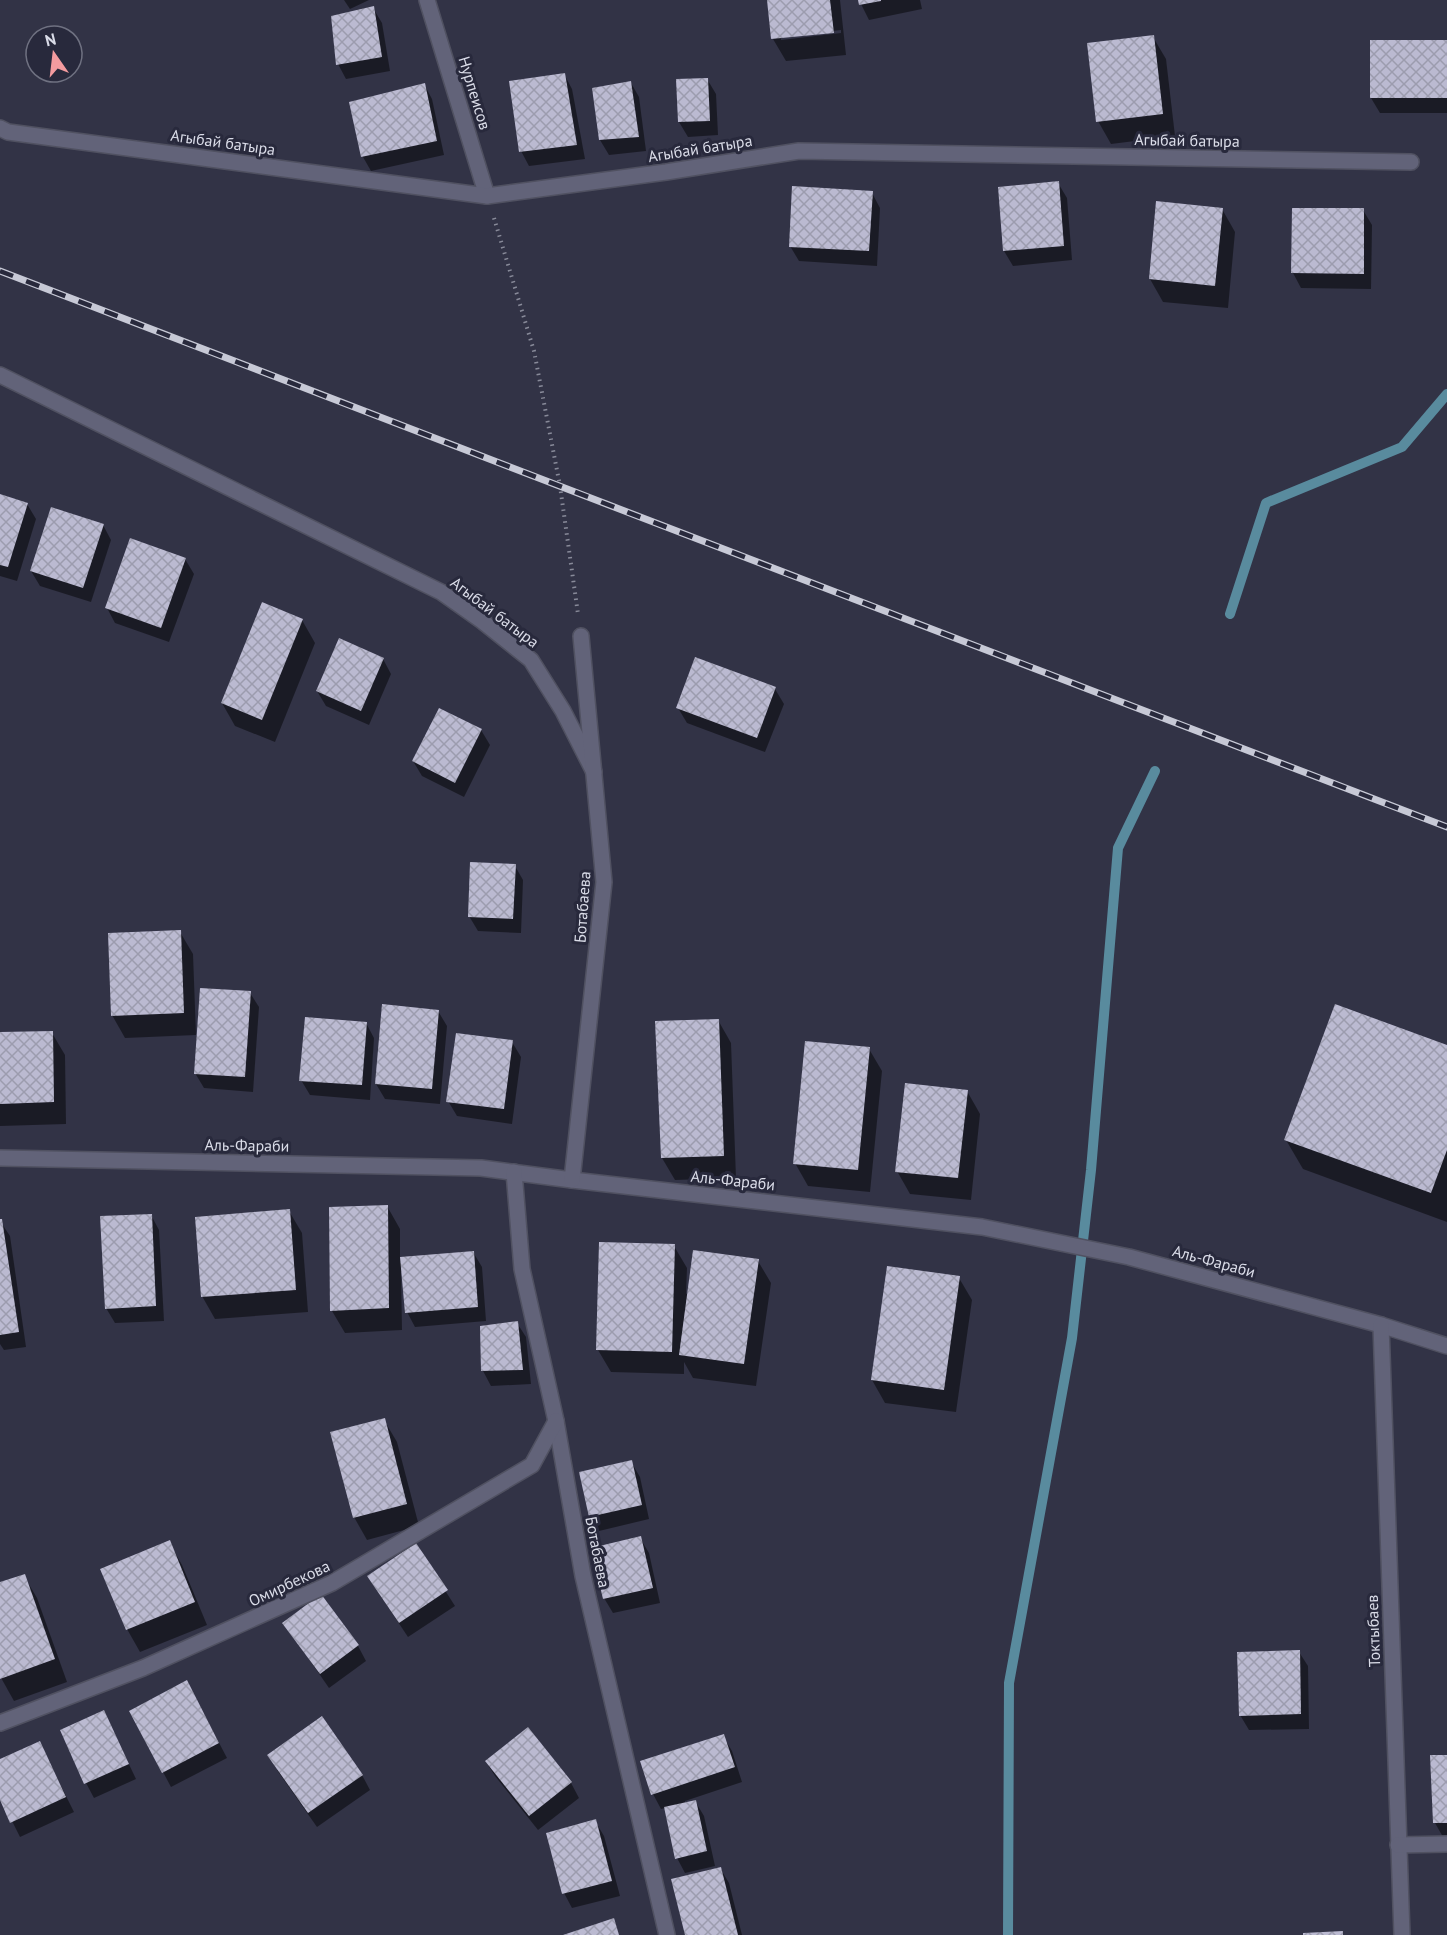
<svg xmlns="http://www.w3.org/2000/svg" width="1447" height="1935" viewBox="0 0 1447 1935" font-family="'PT Sans',sans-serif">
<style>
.shadow{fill:#0007;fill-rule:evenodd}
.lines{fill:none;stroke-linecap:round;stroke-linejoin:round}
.stream{stroke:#598b9e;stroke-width:10}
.building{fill:url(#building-cross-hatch)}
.minor-casing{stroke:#505161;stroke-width:18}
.path{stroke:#888a99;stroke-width:4;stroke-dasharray:1.5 4.5;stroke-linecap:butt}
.minor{stroke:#626379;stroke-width:15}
.rail-casing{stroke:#c7c9d6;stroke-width:7}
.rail{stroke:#28293c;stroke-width:4.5;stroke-dasharray:14;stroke-linecap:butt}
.labels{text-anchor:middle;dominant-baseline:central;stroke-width:6;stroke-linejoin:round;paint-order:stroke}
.street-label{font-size:16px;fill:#dadce8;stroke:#28293c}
</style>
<defs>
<pattern id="building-cross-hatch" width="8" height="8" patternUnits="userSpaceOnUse" patternTransform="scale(1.5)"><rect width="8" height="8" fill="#bbbad1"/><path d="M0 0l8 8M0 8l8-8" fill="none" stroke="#9c9cae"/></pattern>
</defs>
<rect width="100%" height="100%" fill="#323346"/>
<g class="shadow">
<path d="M344 0H369L350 9Z"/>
<path d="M769 0H840L846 55 786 61 773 39ZM841 30V33L781 40V37Z"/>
<path d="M859 0H920L922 9 869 20Z"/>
<path d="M373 8 382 23 390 71 346 79 338 64Z"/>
<path d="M1153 37 1166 59 1175 136 1111 144 1098 121Z"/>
<path d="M1447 41V113H1380L1371 98Z"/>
<path d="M564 74 572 89 585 159 529 166 521 151Z"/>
<path d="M707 79 716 94 718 135 688 137 679 122Z"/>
<path d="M631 83 639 97 646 151 609 155 600 140Z"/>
<path d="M424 84 432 99 444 155 371 171 363 157 351 103Z"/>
<path d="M1058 183 1067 198 1072 260 1013 266 1004 251 999 188Z"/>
<path d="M872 193 880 208 877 266 799 261 790 246Z"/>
<path d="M1222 209 1235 232 1228 308 1163 302 1150 279Z"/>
<path d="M1363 210 1372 225 1371 289 1301 288 1293 273Z"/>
<path d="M0 496 27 504 36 519 17 581 0 576Z"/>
<path d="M103 525 111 540 91 602 40 586 31 571Z"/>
<path d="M185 559 194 574 169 642 115 623 107 608Z"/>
<path d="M302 620 315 643 275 742 235 726 222 703Z"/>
<path d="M383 659 391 674 369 725 326 706 317 691Z"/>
<path d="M775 689 784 704 765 752 687 723 678 708Z"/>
<path d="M481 730 490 745 464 797 422 776 413 761Z"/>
<path d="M515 866 523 880 521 933 478 931 469 916Z"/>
<path d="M180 932 193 954 196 1035 125 1038 112 1015Z"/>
<path d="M250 993 259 1007 253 1092 204 1088 195 1073Z"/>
<path d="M383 1006 438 1011 447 1026 440 1104 385 1099 376 1084Z"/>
<path d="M718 1020 731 1043 736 1178 675 1180 662 1158Z"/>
<path d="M366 1023 374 1038 370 1100 310 1095 301 1080Z"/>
<path d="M52 1033 65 1055 66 1124 0 1126V1034Z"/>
<path d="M512 1042 521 1057 512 1124 457 1116 448 1101Z"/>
<path d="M1447 1046V1222L1303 1169 1286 1140Z"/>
<path d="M869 1049 882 1071 870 1192 808 1186 795 1163Z"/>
<path d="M967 1091 980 1114 971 1200 910 1194 897 1171Z"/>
<path d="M387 1206 400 1229V1258L473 1252 482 1267 486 1321 415 1327 407 1312 403 1272H401L402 1330 345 1333 332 1311Z"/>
<path d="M289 1211 302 1233 308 1312 215 1319 202 1296Z"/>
<path d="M151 1215 159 1230 164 1321 115 1323 106 1308Z"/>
<path d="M0 1221 10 1236 26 1347 4 1350 0 1344Z"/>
<path d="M674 1246 687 1268 686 1294 758 1261 771 1283 756 1386 693 1378 684 1362V1374L611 1372 598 1350Z"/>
<path d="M959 1278 972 1300 956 1412 885 1403 872 1380Z"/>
<path d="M517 1323 526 1337 531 1384 491 1386 483 1371Z"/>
<path d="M384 1420 397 1442 419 1526 367 1540 354 1517Z"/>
<path d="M631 1462 640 1477 649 1519 599 1531 591 1516Z"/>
<path d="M640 1538 649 1553 660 1603 613 1613 604 1598Z"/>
<path d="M169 1542 182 1565 207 1625 140 1652 127 1629Z"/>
<path d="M416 1545 455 1606 408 1637 378 1592Z"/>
<path d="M24 1576 37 1598 67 1682 14 1701 0 1676V1584Z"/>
<path d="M284 1623 358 1646 366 1661 329 1688Z"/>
<path d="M1299 1652 1308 1666 1309 1729 1249 1730 1240 1715Z"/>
<path d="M195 1697 227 1758 171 1787 131 1712Z"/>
<path d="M104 1712 136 1779 94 1798 86 1783Z"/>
<path d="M723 1736 732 1751 742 1782 685 1801V1803L695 1801 704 1816 715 1866 685 1873 677 1858 665 1808 661 1809 653 1794Z"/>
<path d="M39 1742 74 1812 20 1837 0 1797V1761Z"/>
<path d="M1447 1756V1844L1435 1823Z"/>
<path d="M486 1762 571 1783 579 1798 538 1830 495 1776Z"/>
<path d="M277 1770 362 1775 370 1790 317 1827Z"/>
<path d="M595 1821 604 1836 620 1896 572 1908 564 1893Z"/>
<path d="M720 1868 729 1883 742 1935H686Z"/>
</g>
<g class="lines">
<g class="stream">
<path d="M1230 614 1266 503 1402 447 1447 394"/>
<path d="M1008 1935 1009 1683 1072 1338 1091 1170 1118 848 1155 771"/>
</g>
</g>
<g class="building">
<path d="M767 0H830L834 33 771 39Z"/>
<path d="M858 0H881V1L859 5Z"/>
<path d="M374 6 382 57 336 65 331 16Z"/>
<path d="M1154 35 1163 114 1096 122 1087 43Z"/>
<rect x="1370" y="40" width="77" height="58"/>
<path d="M565 73 577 145 519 152 509 81Z"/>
<path d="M708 78 710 121 678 122 676 79Z"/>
<path d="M631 81 639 137 599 140 592 88Z"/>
<path d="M425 83 437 141 361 157 349 102Z"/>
<path d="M1059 181 1064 246 1003 251 998 187Z"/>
<path d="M792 186 873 191 869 251 789 247Z"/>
<path d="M1156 201 1223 208 1215 286 1149 279Z"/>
<path d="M1292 208H1364V274L1291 273Z"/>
<path d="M0 494 28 503 8 567 0 565Z"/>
<path d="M51 507 104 524 83 588 30 571Z"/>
<path d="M130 538 186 558 161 628 105 608Z"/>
<path d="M262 602 303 619 262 720 221 703Z"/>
<path d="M339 638 384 658 361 711 316 691Z"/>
<path d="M695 657 776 687 757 738 676 708Z"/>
<path d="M439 708 482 729 455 783 412 761Z"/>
<path d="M470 862 516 864 513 919 468 917Z"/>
<path d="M181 930 184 1013 111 1016 108 933Z"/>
<path d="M200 988 251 991 245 1077 194 1074Z"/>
<path d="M382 1004 439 1010 432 1089 375 1084Z"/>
<path d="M1335 1004 1447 1045V1150L1431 1193 1284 1140Z"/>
<path d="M305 1017 367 1022 362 1085 299 1081Z"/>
<path d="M719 1019 724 1156 661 1158 655 1021Z"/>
<path d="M53 1031 54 1102 0 1104V1032Z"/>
<path d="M456 1033 513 1040 504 1109 446 1102Z"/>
<path d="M805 1041 870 1047 858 1170 793 1164Z"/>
<path d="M905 1083 968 1090 958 1178 895 1172Z"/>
<path d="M388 1205 389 1308 330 1311 329 1207Z"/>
<path d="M290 1209 296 1290 201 1297 195 1217Z"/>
<path d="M152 1214 156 1306 105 1309 100 1216Z"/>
<path d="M0 1219H2L19 1332 0 1335Z"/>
<path d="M599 1242 675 1244 672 1352 596 1350Z"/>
<path d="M693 1250 759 1259 744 1364 679 1355Z"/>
<path d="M474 1251 478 1307 405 1313 400 1257Z"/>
<path d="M887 1266 960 1276 944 1390 871 1380Z"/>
<path d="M518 1321 523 1370 481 1371 480 1326Z"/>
<path d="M385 1418 407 1504 353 1518 330 1432Z"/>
<path d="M632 1460 642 1505 589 1517 579 1472Z"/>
<path d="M641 1536 653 1588 603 1599 591 1548Z"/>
<path d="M170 1540 195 1602 126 1630 100 1569Z"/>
<path d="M416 1543 448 1590 399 1623 367 1576Z"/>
<path d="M25 1574 55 1659 0 1679V1582Z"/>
<path d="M321 1594 359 1645 320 1674 282 1623Z"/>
<path d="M1300 1650 1301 1714 1239 1716 1237 1652Z"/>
<path d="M187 1680 219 1743 162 1773 129 1711Z"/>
<path d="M104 1710 129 1764 84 1784 60 1730Z"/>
<path d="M322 1716 363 1775 308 1813 267 1755Z"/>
<path d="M528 1727 572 1782 529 1816 485 1761Z"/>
<path d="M724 1734 735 1767 651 1795 640 1761Z"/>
<path d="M40 1741 66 1797 10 1823 0 1800V1759Z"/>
<path d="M1430 1755H1447V1823H1433Z"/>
<path d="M696 1800 707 1851 675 1859 664 1807Z"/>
<path d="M596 1819 612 1881 562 1894 546 1833Z"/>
<path d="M721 1867 738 1935H685L671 1879Z"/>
<path d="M614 1918 619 1935H563Z"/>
<path d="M1343 1931V1935H1303V1933Z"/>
</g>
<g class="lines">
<g class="minor-casing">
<g id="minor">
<path d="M427 0 487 196"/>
<path d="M0 128 8 132 487 196 666 172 799 151 1411 162"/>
<path d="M0 375 441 592 482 621 531 660 563 711 594 772"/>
<path d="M0 1158 481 1168 572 1180 982 1227 1129 1257 1381 1325 1447 1346"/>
<path d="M514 1172 522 1269 556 1421 583 1576 667 1935"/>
<path d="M572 1180 604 882 581 636"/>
<path d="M1381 1325 1402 1935"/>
<path d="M0 1723 143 1668 332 1583 532 1465 556 1421"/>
<path d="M1398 1845 1447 1844"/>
</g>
</g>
<path class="path" d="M494 218 534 351 560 486 578 614"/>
<use href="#minor" class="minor"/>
<g class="rail-casing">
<path id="rail" d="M0 271 1447 827"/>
</g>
<use href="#rail" class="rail"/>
</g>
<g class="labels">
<g class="street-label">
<text transform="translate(475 93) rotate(73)">Нурпеисов</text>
<text transform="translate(1187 140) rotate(1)">Агыбай батыра</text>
<text transform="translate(223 142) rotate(8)">Агыбай батыра</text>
<text transform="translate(700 148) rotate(-9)">Агыбай батыра</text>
<text transform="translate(495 612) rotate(37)">Агыбай батыра</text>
<text transform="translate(582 907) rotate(-86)">Ботабаева</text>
<text transform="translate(247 1145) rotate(1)">Аль-Фараби</text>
<text transform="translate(733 1180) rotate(6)">Аль-Фараби</text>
<text transform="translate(1214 1261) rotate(15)">Аль-Фараби</text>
<text transform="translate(598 1552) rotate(79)">Ботабаева</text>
<text transform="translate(289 1583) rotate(-25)">Омирбекова</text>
<text transform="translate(1373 1631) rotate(-92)">Токтыбаев</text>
</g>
</g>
<g transform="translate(54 54) rotate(346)"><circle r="28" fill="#28293c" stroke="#6f7181" stroke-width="1.5"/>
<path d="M0-4.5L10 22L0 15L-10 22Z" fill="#f49b9f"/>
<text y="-9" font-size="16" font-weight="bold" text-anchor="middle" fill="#dadce8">N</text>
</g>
</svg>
